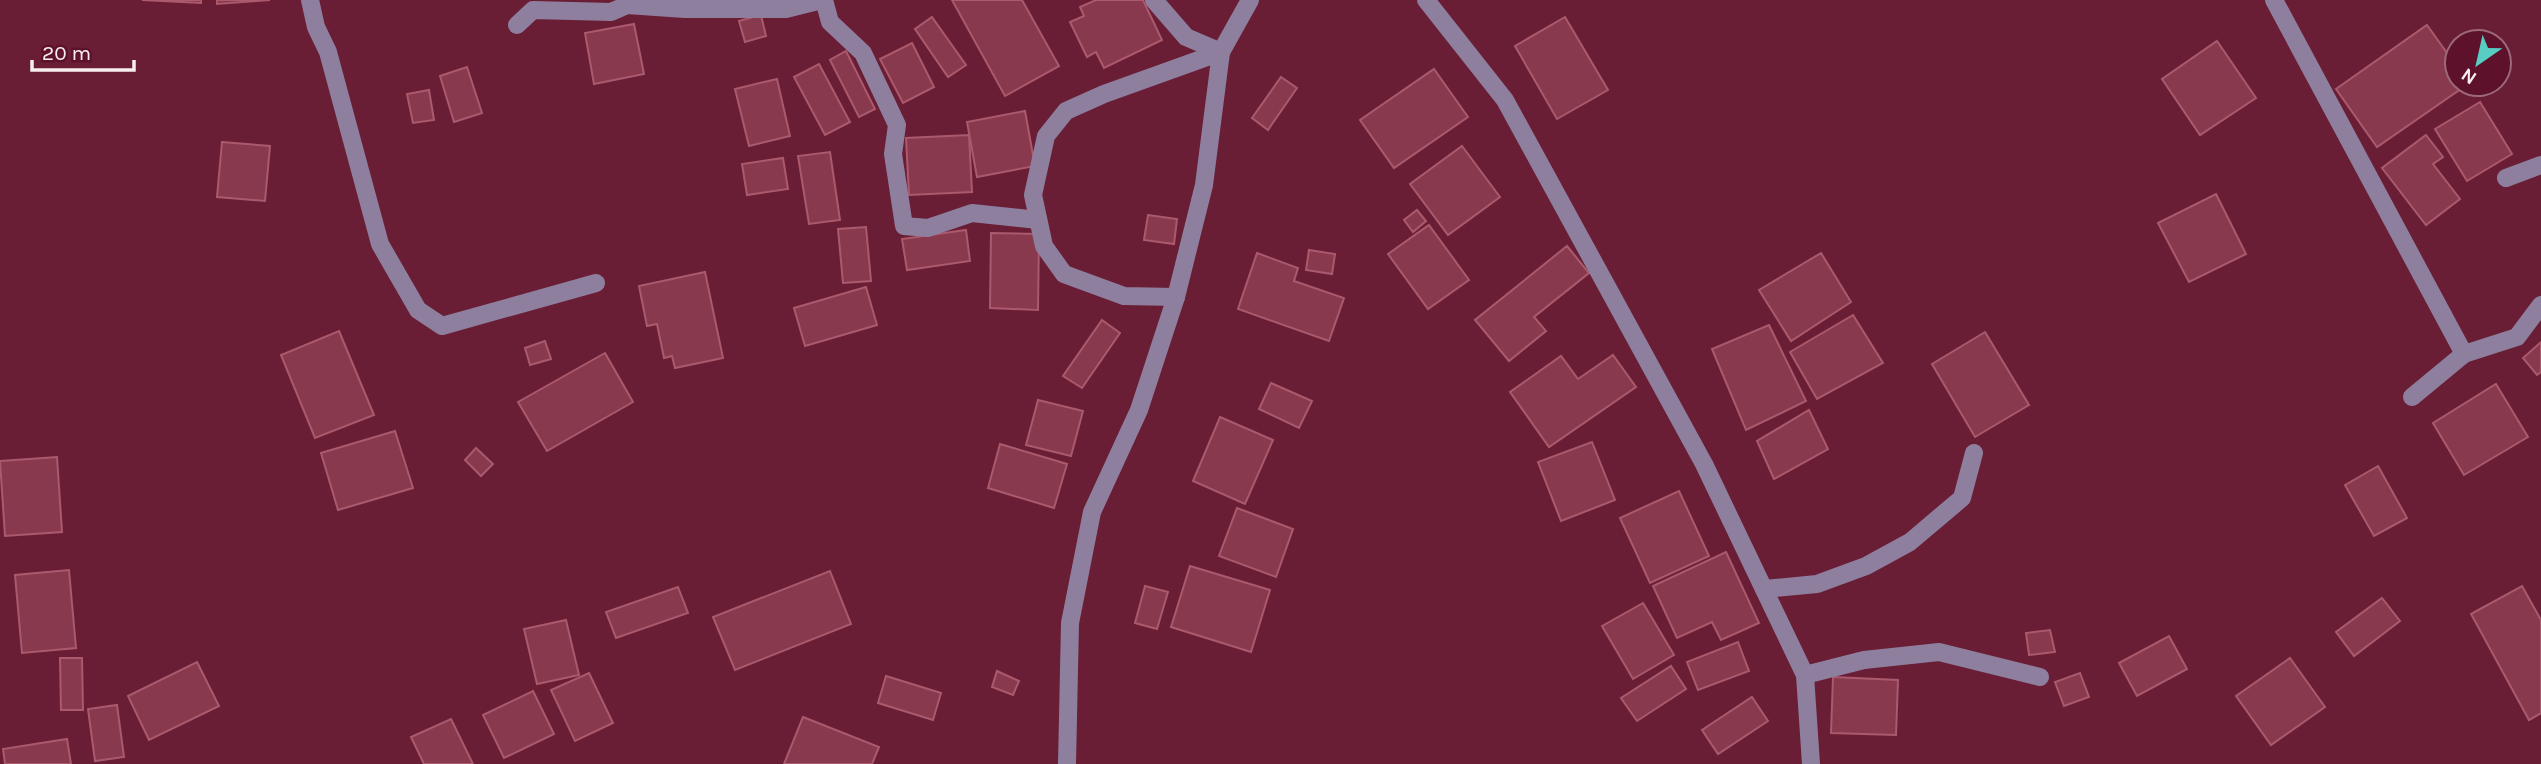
<svg xmlns="http://www.w3.org/2000/svg" width="2541" height="764" viewBox="0 0 2541 764" font-family="Karla,sans-serif">
<style>
.building{fill:#88394e;stroke:#ab596d;stroke-width:2}
.lines{fill:none;stroke-linecap:round;stroke-linejoin:round}
.minor{stroke:#8e7f9f;stroke-width:18}
</style>
<rect width="100%" height="100%" fill="#6a1e35"/>
<g class="building">
<path d="M142 0H201V3Z"/>
<path d="M217 0H270L217 4Z"/>
<path d="M952 0H1022L1059 66 1005 96Z"/>
<path d="M1096 0H1143L1162 40 1104 68 1096 52 1087 57 1070 22 1084 16 1080 7Z"/>
<path d="M761 15 766 36 745 42 739 21Z"/>
<path d="M932 17 966 65 948 77 915 29Z"/>
<path d="M1565 17 1608 90 1557 119 1515 46Z"/>
<path d="M634 24 644 74 594 84 585 33Z"/>
<path d="M2427 25 2457 67V84H2468L2377 147 2336 89Z"/>
<path d="M2217 41 2256 98 2200 135 2162 79Z"/>
<path d="M912 43 934 87 903 103 880 59Z"/>
<path d="M846 51 875 109 859 117 830 60Z"/>
<path d="M819 64 850 122 825 135 794 77Z"/>
<path d="M467 67 482 113 454 122 440 76Z"/>
<path d="M1434 69 1468 117 1394 168 1360 120Z"/>
<path d="M1281 77 1297 88 1268 130 1252 118Z"/>
<path d="M777 79 790 136 749 146 735 89Z"/>
<path d="M429 90 434 120 413 123 407 94Z"/>
<path d="M2480 102 2512 154 2467 181 2435 129Z"/>
<path d="M1025 111 1035 166 977 177 967 122Z"/>
<path d="M969 135 972 192 909 195 906 138Z"/>
<path d="M2426 135 2443 157 2433 164 2460 199 2426 225 2382 168Z"/>
<path d="M222 142 270 146 265 201 217 197Z"/>
<path d="M1462 146 1500 197 1448 235 1410 184Z"/>
<path d="M830 152 840 220 809 224 798 156Z"/>
<path d="M783 158 788 189 747 195 742 164Z"/>
<path d="M2216 194 2246 254 2189 282 2158 223Z"/>
<path d="M1417 210 1426 221 1413 232 1404 220Z"/>
<path d="M1148 215 1177 219 1174 244 1144 240Z"/>
<path d="M1429 225 1469 280 1428 309 1388 254Z"/>
<path d="M866 227 871 281 843 283 838 229Z"/>
<path d="M966 230 970 261 907 270 902 239Z"/>
<path d="M991 233 1039 234 1038 310 990 308Z"/>
<path d="M1567 246 1589 273 1534 317 1546 331 1509 361 1475 320Z"/>
<path d="M1309 250 1335 254 1332 274 1306 270Z"/>
<path d="M1257 253 1298 268 1294 281 1344 298 1329 341 1238 309Z"/>
<path d="M1821 253 1851 302 1791 341 1759 290Z"/>
<path d="M705 272 723 358 675 368 672 356 664 358 657 324 647 326 639 286Z"/>
<path d="M866 287 877 325 805 346 794 308Z"/>
<path d="M1853 315 1883 363 1817 399 1790 352Z"/>
<path d="M1102 320 1120 333 1082 388 1063 376Z"/>
<path d="M1769 325 1806 401 1746 430 1712 349Z"/>
<path d="M339 331 374 415 315 438 281 355Z"/>
<path d="M1985 332 2029 405 1975 437 1932 364Z"/>
<path d="M545 341 551 359 530 365 525 348Z"/>
<path d="M2541 342V372L2537 375 2523 358Z"/>
<path d="M605 353 633 402 547 451 518 402Z"/>
<path d="M1613 355 1636 387 1549 447 1510 392 1561 356 1578 379Z"/>
<path d="M1271 383 1312 401 1299 428 1259 409Z"/>
<path d="M2496 384 2528 437 2464 475 2433 423Z"/>
<path d="M1038 400 1083 411 1071 456 1026 445Z"/>
<path d="M1809 410 1828 449 1774 479 1757 441Z"/>
<path d="M1220 417 1273 440 1245 504 1193 481Z"/>
<path d="M395 431 413 488 338 510 321 453Z"/>
<path d="M1592 442 1615 500 1561 521 1538 462Z"/>
<path d="M1000 444 1067 464 1054 508 988 488Z"/>
<path d="M476 448 493 464 481 476 465 460Z"/>
<path d="M57 457 62 532 5 536 0 461Z"/>
<path d="M2378 466 2407 518 2374 536 2345 485Z"/>
<path d="M1679 491 1709 556 1650 583 1620 518Z"/>
<path d="M1237 508 1293 529 1276 577 1219 556Z"/>
<path d="M1726 552 1759 623 1721 640 1712 622 1677 638 1653 586Z"/>
<path d="M1190 566 1270 590 1251 652 1171 627Z"/>
<path d="M69 570 76 648 22 653 15 575Z"/>
<path d="M830 571 851 624 735 670 713 617Z"/>
<path d="M1145 586 1168 592 1157 629 1135 623Z"/>
<path d="M2522 586 2541 620V713L2529 720 2471 614Z"/>
<path d="M678 587 688 613 616 638 606 612Z"/>
<path d="M2382 598 2400 621 2354 656 2336 632Z"/>
<path d="M1643 603 1674 655 1633 679 1602 626Z"/>
<path d="M566 620 579 675 537 684 524 629Z"/>
<path d="M2050 630 2055 652 2029 655 2026 633Z"/>
<path d="M2169 636 2187 669 2137 696 2119 663Z"/>
<path d="M1738 642 1749 671 1698 690 1687 662Z"/>
<path d="M60 658H82L83 710H61Z"/>
<path d="M2290 658 2325 707 2271 745 2236 696Z"/>
<path d="M197 662 219 706 149 740 128 696Z"/>
<path d="M1671 666 1686 689 1637 721 1621 698Z"/>
<path d="M997 671 1019 681 1013 695 992 687Z"/>
<path d="M589 673 613 723 575 741 551 690Z"/>
<path d="M2080 673 2089 697 2064 706 2055 682Z"/>
<path d="M886 676 941 693 933 720 878 703Z"/>
<path d="M1833 677 1898 680 1896 735 1831 733Z"/>
<path d="M533 691 554 734 504 758 483 715Z"/>
<path d="M1752 697 1768 721 1718 754 1702 730Z"/>
<path d="M117 705 124 757 95 761 88 709Z"/>
<path d="M803 717 879 747 872 764H784Z"/>
<path d="M451 719 473 764H424L411 737Z"/>
<path d="M67 739 71 764H5L3 749Z"/>
</g>
<g class="lines">
<g class="minor">
<path d="M310 0 316 27 328 52 380 244 418 310 442 326 596 283"/>
<path d="M824 0 830 22 863 53 897 125 893 154 904 226 928 228 972 213 1038 220"/>
<path d="M1154 0 1186 37 1221 52"/>
<path d="M1426 0 1505 100 1704 464 1805 675 1811 764"/>
<path d="M2274 0 2464 354"/>
<path d="M517 25 533 10 611 12 627 5 685 9H786L822 0"/>
<path d="M2506 178 2541 165"/>
<path d="M1176 297 1124 296 1064 274 1044 246 1033 195 1046 136 1066 111 1104 94 1221 52"/>
<path d="M2412 397 2464 354 2517 337 2541 305"/>
<path d="M1764 589 1817 584 1866 566 1910 542 1962 498 1974 453"/>
<path d="M1805 675 1864 660 1939 652 2040 677"/>
<path d="M1067 764 1070 623 1092 512 1139 410 1176 297 1204 185 1221 52 1250 0"/>
</g>
</g>
<g transform="translate(2478 63) rotate(214)"><circle r="33" fill="#5e112b" stroke="#9c697a" stroke-width="2"/>
<path d="M0-5L12 26L0 18L-12 26Z" fill="#57cec1"/>
<text y="-10" font-size="19" font-weight="bold" text-anchor="middle" fill="#f8eef0">N</text>
</g>
<path d="M32 60v10h102v-10" fill="none" stroke="#f8eef0" stroke-width="3.5"/>
<text x="42" y="60" font-size="21" fill="#f8eef0" stroke="#5e112b" stroke-width="5" paint-order="stroke">20 m</text>
</svg>
